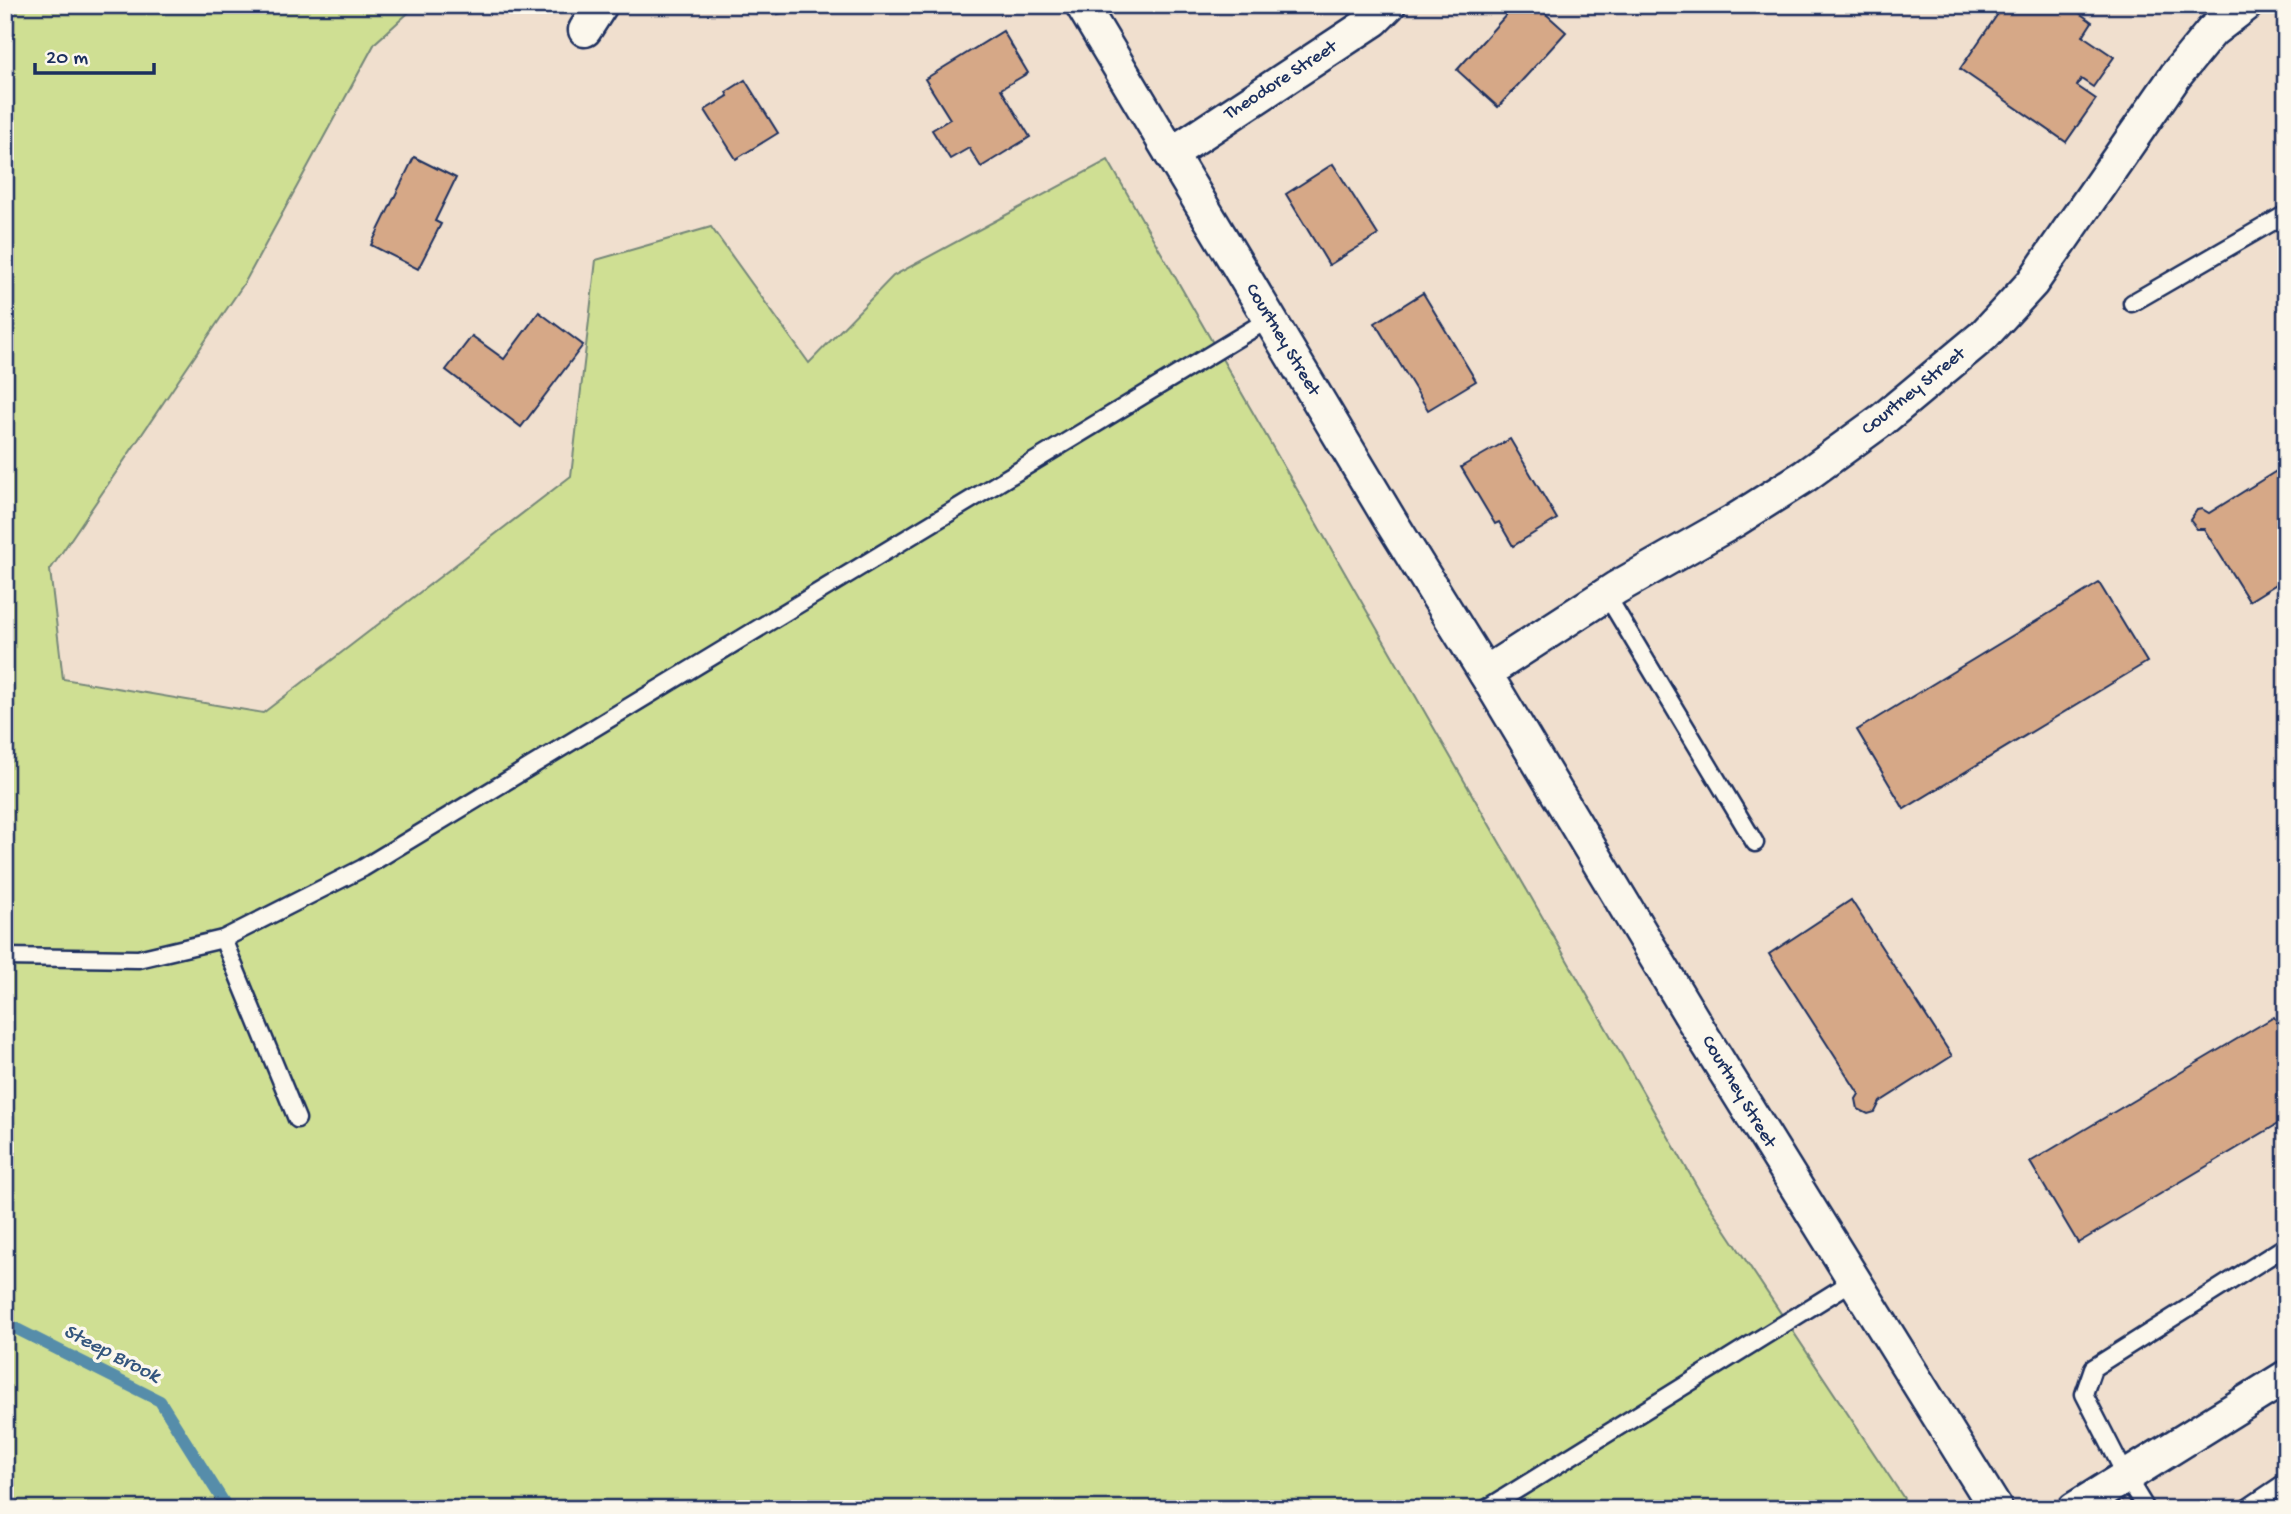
<svg xmlns="http://www.w3.org/2000/svg" width="2291" height="1514" viewBox="0 0 2291 1514" font-family="'Gochi Hand',sans-serif">
<style>
.green{fill:#cfdf93;stroke:#758778;stroke-width:2}
.lines{fill:none;stroke-linecap:round;stroke-linejoin:round}
.stream{stroke:#568daa;stroke-width:12}
.building{fill:#d6a887;stroke:#1b2f5e;stroke-width:2}
.service-casing{stroke:#1b2f5e;stroke-width:21}
.minor-casing{stroke:#1b2f5e;stroke-width:37}
.service{stroke:#fbf7ec;stroke-width:16}
.minor{stroke:#fbf7ec;stroke-width:32}
.labels{text-anchor:middle;dominant-baseline:central;stroke-width:7;stroke-linejoin:round;paint-order:stroke}
.street-label{font-size:19px;fill:#1b2f5e;stroke:#fbf7ec}
.water-label{font-size:21px;font-style:italic;fill:#34567e;stroke:#fbf7ec}
</style>
<rect width="100%" height="100%" fill="#f0dfce"/>
<filter id="ink" filterUnits="userSpaceOnUse"><feTurbulence type="fractalNoise" baseFrequency=".0143" numOctaves="2"/><feDisplacementMap in="SourceGraphic" scale="14" xChannelSelector="R" yChannelSelector="G"/><feConvolveMatrix kernelMatrix="1 2 1 2 8 2 1 2 1" color-interpolation-filters="sRGB"/></filter>
<g filter="url(#ink)">
<path class="green" d="M5 5H417L375 43 245 282 50 570 63 679 263 713 571 476 596 260 711 227 809 363 893 276 1108 160 1699 1190 1911 1509H5Z"/>
<g class="lines">
<path class="stream" d="M5 1323 160 1401 228 1509"/>
</g>
<g class="building">
<path d="M775 5H814L778 14Z"/>
<path d="M1174 5H1193L1179 14Z"/>
<path d="M1515 5H1536L1566 32 1498 107 1457 70Z"/>
<path d="M2004 5H2068L2092 22 2083 36 2114 57 2093 87 2081 79 2077 86 2096 99 2066 142 1960 69Z"/>
<path d="M1003 31 1028 73 1001 89 1030 137 981 167 969 148 950 159 932 130 950 119 925 79Z"/>
<path d="M745 80 778 133 736 159 705 110 728 96 726 92Z"/>
<path d="M414 157 456 178 435 221 441 224 418 269 371 245Z"/>
<path d="M1333 164 1378 235 1329 265 1286 194Z"/>
<path d="M1423 293 1476 381 1428 410 1375 323Z"/>
<path d="M539 312 583 345 521 427 446 370 472 336 504 359Z"/>
<path d="M1510 439 1557 519 1513 546 1499 522 1495 524 1461 467Z"/>
<path d="M2286 465V578L2249 601 2204 529H2197L2190 520 2197 510 2202 509 2209 513Z"/>
<path d="M2099 583 2147 662 1904 809 1857 730Z"/>
<path d="M1851 900 1952 1056 1880 1102 1875 1112 1868 1114 1858 1109 1856 1099 1859 1094 1769 954Z"/>
<path d="M2274 1017 2286 1037V1119L2078 1243 2030 1162Z"/>
</g>
<g class="lines">
<g class="service-casing">
<g id="service">
<path d="M2132 303 2286 214"/>
<path d="M1606 594 1755 843"/>
<path d="M223 939 297 1119"/>
<path d="M5 957 138 959 223 939 363 868 1269 319"/>
<path d="M1486 1509 1853 1281"/>
<path d="M2146 1509 2126 1476 2084 1394 2093 1368 2286 1246"/>
<path d="M2246 1509 2286 1482"/>
</g>
</g>
<g class="minor-casing">
<g id="minor">
<path d="M1082 5 1390 520 1485 673"/>
<path d="M585 30 601 5"/>
<path d="M1171 154 1374 20 1389 5"/>
<path d="M1996 1509 1701 1033 1485 673 1616 588 1734 521 1805 476 1882 420 1984 335 2032 283 2176 75 2212 31 2246 5"/>
<path d="M2074 1509 2286 1377"/>
</g>
</g>
<use href="#service" class="service"/>
<use href="#minor" class="minor"/>
</g>
</g>
<g class="labels">
<g class="street-label">
<text transform="translate(1281 81) rotate(-33)">Theodore Street</text>
<text transform="translate(1282 340) rotate(59)">Courtney Street</text>
<text transform="translate(1914 392) rotate(-39)">Courtney Street</text>
<text transform="translate(1738 1092) rotate(59)">Courtney Street</text>
</g>
<g class="water-label">
<text transform="translate(111 1355) rotate(27)">Steep Brook</text>
</g>
</g>
<rect width="2291" height="1514" fill="none" stroke="#fbf7ec" stroke-width="28"/>
<rect x="14" y="14" width="2263" height="1486" fill="none" stroke="#1b2f5e" stroke-width="2.5" filter="url(#ink)"/>
<path d="M35 63v10h119v-10" fill="none" stroke="#1b2f5e" stroke-width="3.5"/>
<text x="46" y="63" font-size="21" fill="#1b2f5e" stroke="#fbf7ec" stroke-width="5" paint-order="stroke">20 m</text>
</svg>
